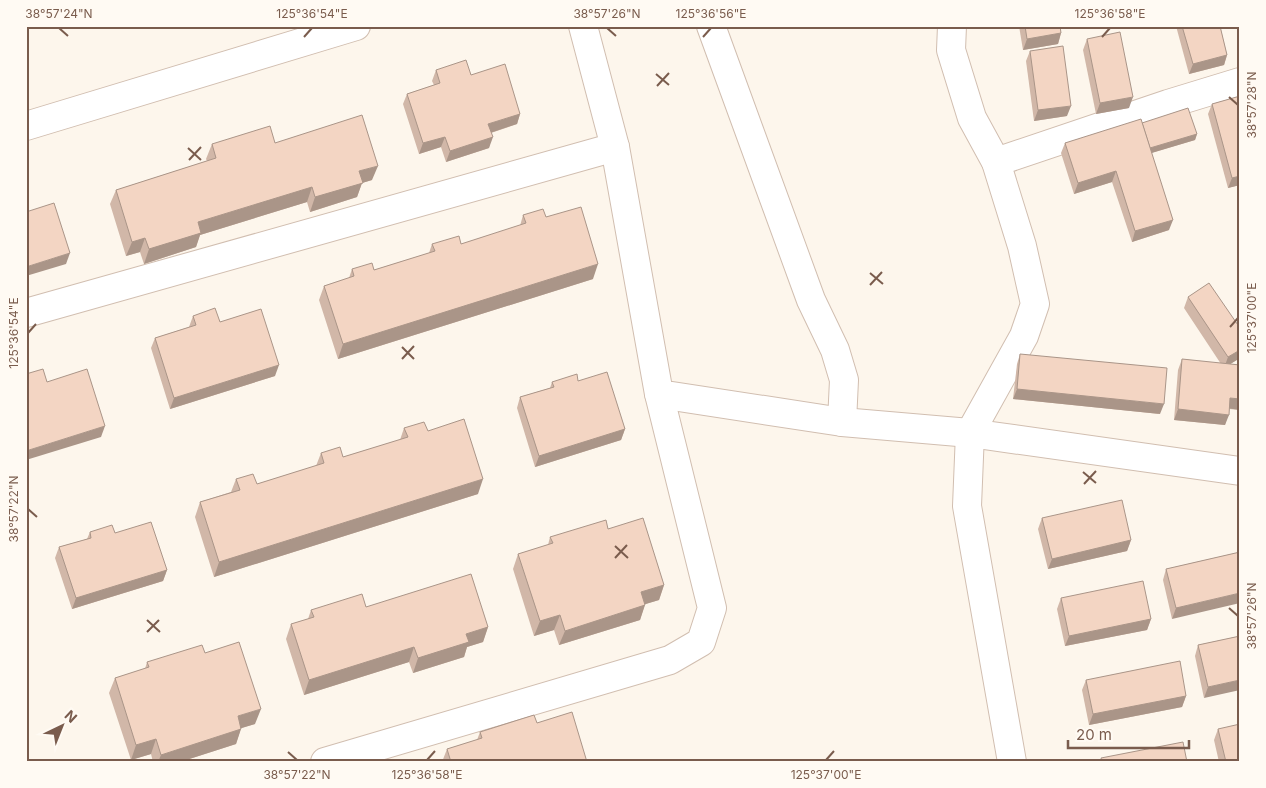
<svg xmlns="http://www.w3.org/2000/svg" width="1266" height="788" viewBox="0 0 1266 788" font-family="Inter,sans-serif">
<style>
.lines{fill:none;stroke-linecap:round;stroke-linejoin:round}
.street-casing{stroke:#d1beb0;stroke-width:30}
.street{stroke:#fff;stroke-width:28}
.wall{fill:#d1b7a8}
.shaded-wall{fill:#aa9588}
.building{fill:#f3d5c3;stroke:#aa9588}
.ticks{fill:none;stroke:#7a5c4d;stroke-width:2}
.neatline{fill:none;stroke:#7a5c4d;stroke-width:2}
.ticks-label{font-size:12px;text-anchor:middle;fill:#7a5c4d}
</style>
<rect width="100%" height="100%" fill="#fdf6ec"/>
<g class="lines">
<g class="street-casing">
<g id="street">
<path d="M583 26 615 147"/>
<path d="M711 26 811 300 835 350 844 380 842 422"/>
<path d="M952 26 951 50 972 118 996 162 1022 246 1035 304 1024 336 970 433 967 506 1012 762"/>
<path d="M26 126 356 26"/>
<path d="M996 162 1168 104 1240 82"/>
<path d="M26 313 615 147 659 394 842 422 970 433 1240 471"/>
<path d="M325 762 670 660 701 642 712 608 659 394"/>
</g>
</g>
<use href="#street" class="street"/>
</g>
<g class="wall">
<path d="M1019 26H1060L1061 33 1058 44 1023 50Z"/>
<path d="M1176 26H1220L1227 55 1224 65 1189 74Z"/>
<path d="M1087 39 1129 108 1096 114 1083 50Z"/>
<path d="M1030 51 1067 116 1034 121 1026 61Z"/>
<path d="M436 70 471 75 520 114 517 124 491 133 489 148 446 162 441 147 419 154 403 104 407 94 434 85 432 81Z"/>
<path d="M1240 96V185L1228 188 1208 114 1212 104Z"/>
<path d="M1142 123 1197 134 1195 140 1151 153 1169 230 1132 242 1112 182 1074 194 1061 153 1065 143Z"/>
<path d="M275 143 372 180 362 183 357 197 310 212 307 202 200 235 196 247 144 264 140 252 126 256 110 204 116 190 207 161 206 159 212 144Z"/>
<path d="M523 215 546 217 593 279 338 359 319 300 324 286 349 278 352 269 374 270 429 253 432 244H461L520 226Z"/>
<path d="M1188 297 1240 328V358L1230 364 1240 365V410L1229 409 1225 425 1174 420 1178 370 1182 359 1221 364 1184 308Z"/>
<path d="M193 316 220 322 275 376 170 409 151 348 155 338 189 327Z"/>
<path d="M1020 354 1160 414 1013 399 1017 364Z"/>
<path d="M578 381 625 429 621 440 535 467 517 408 520 397 550 388 552 382Z"/>
<path d="M404 428 428 431 478 494 214 577 195 517 200 502 231 492 236 479 257 484 316 466 321 453 343 457 400 440Z"/>
<path d="M1042 518 1131 540 1127 551 1048 569 1038 529Z"/>
<path d="M608 529 664 585 659 600 645 604 640 620 559 645 554 630 534 636 513 569 518 554 548 545 550 537Z"/>
<path d="M90 532 115 533 167 570 163 581 72 609 55 558 59 547 87 539Z"/>
<path d="M1240 552 1172 619 1163 580 1166 569Z"/>
<path d="M1061 598 1151 619 1147 630 1065 646 1057 609Z"/>
<path d="M366 607 488 627 483 642 467 647 464 657 413 673 409 662 304 695 286 639 291 624 308 619 311 610Z"/>
<path d="M1240 636 1204 698 1195 656 1198 645Z"/>
<path d="M147 662 255 724 241 728 236 744 180 762H153L151 754 131 760 109 693 115 678 145 669Z"/>
<path d="M1086 680 1186 696 1182 707 1089 725 1082 690Z"/>
<path d="M537 723 587 762H442L447 749 477 740 480 732Z"/>
<path d="M1218 729 1240 762H1219L1214 740Z"/>
</g>
<g class="shaded-wall">
<path d="M1061 33 1058 44 1023 50 1027 39Z"/>
<path d="M1227 55 1224 65 1189 74 1193 64Z"/>
<path d="M1133 97 1129 108 1096 114 1100 103Z"/>
<path d="M1071 106 1067 116 1034 121 1038 110Z"/>
<path d="M520 114 517 124 484 135 488 124Z"/>
<path d="M1197 134 1195 140 1145 155 1147 149Z"/>
<path d="M445 137 441 147 419 154 423 143Z"/>
<path d="M493 137 489 148 446 162 450 151Z"/>
<path d="M378 166 372 180 362 183 357 197 310 212 315 197 359 171Z"/>
<path d="M1116 171 1112 182 1074 194 1078 183Z"/>
<path d="M1240 176V185L1228 188 1232 178Z"/>
<path d="M312 187 307 202 200 235 196 247 144 264 149 249 198 222Z"/>
<path d="M1173 220 1169 230 1132 242 1135 231Z"/>
<path d="M145 238 140 252 126 256 132 242Z"/>
<path d="M70 253 66 264 26 276V267Z"/>
<path d="M598 264 593 279 338 359 343 344Z"/>
<path d="M1240 350V358L1224 368 1228 357Z"/>
<path d="M279 365 275 376 170 409 174 398Z"/>
<path d="M1017 389 1164 404 1160 414 1013 399Z"/>
<path d="M1230 398 1240 399V410L1226 408Z"/>
<path d="M1178 409 1229 415 1225 425 1174 420Z"/>
<path d="M105 426 101 437 26 460V451Z"/>
<path d="M625 429 621 440 535 467 539 456Z"/>
<path d="M483 479 478 494 214 577 219 562Z"/>
<path d="M1131 540 1127 551 1048 569 1052 559Z"/>
<path d="M167 570 163 581 72 609 76 598Z"/>
<path d="M664 585 659 600 636 607 641 592Z"/>
<path d="M1240 593V603L1172 619 1176 608Z"/>
<path d="M645 605 640 620 559 645 565 631Z"/>
<path d="M560 615 554 630 534 636 540 621Z"/>
<path d="M1151 619 1147 630 1065 646 1069 636Z"/>
<path d="M488 627 483 642 467 647 464 657 413 673 418 658 466 634Z"/>
<path d="M414 647 409 662 304 695 309 680Z"/>
<path d="M1240 680V690L1204 698 1208 687Z"/>
<path d="M1186 696 1182 707 1089 725 1093 714Z"/>
<path d="M261 709 255 724 232 731 238 716Z"/>
<path d="M241 729 236 744 180 762H158L161 755Z"/>
<path d="M156 739 151 754 131 760 136 745Z"/>
</g>
<g class="building">
<path d="M1025 26H1060L1061 33 1027 39Z"/>
<path d="M1182 26H1220L1227 55 1193 64Z"/>
<path d="M1120 32 1133 97 1100 103 1087 39Z"/>
<path d="M1063 46 1071 106 1038 110 1030 51Z"/>
<path d="M466 60 471 75 505 64 520 114 488 124 493 137 450 151 445 137 423 143 407 94 440 83 436 70Z"/>
<path d="M1240 96V176L1232 178 1212 104Z"/>
<path d="M1188 108 1197 134 1150 148 1142 123Z"/>
<path d="M362 115 378 166 359 171 363 183 315 197 312 187 198 222 201 233 149 249 145 238 132 242 116 190 216 158 212 144 270 126 275 143Z"/>
<path d="M1141 119 1173 220 1135 231 1116 171 1078 183 1065 143Z"/>
<path d="M54 203 70 253 26 267V212Z"/>
<path d="M581 207 598 264 343 344 324 286 354 276 352 269 372 263 374 270 435 251 432 244 459 236 461 244 526 223 523 215 543 209 546 217Z"/>
<path d="M1209 283 1240 328V350L1228 357 1188 297Z"/>
<path d="M215 308 220 322 261 309 279 365 174 398 155 338 196 325 193 316Z"/>
<path d="M1020 354 1167 368 1164 404 1017 389Z"/>
<path d="M1182 359 1240 365V399L1230 398 1229 415 1178 409Z"/>
<path d="M43 369 47 382 87 369 105 426 26 451V374Z"/>
<path d="M607 372 625 429 539 456 520 397 554 387 552 382 577 374 578 381Z"/>
<path d="M464 419 483 479 219 562 200 502 240 490 236 479 253 474 257 484 324 463 321 453 340 447 343 457 408 437 404 428 424 422 428 431Z"/>
<path d="M1122 500 1131 540 1052 559 1042 518Z"/>
<path d="M643 518 664 585 641 592 645 605 565 631 560 615 540 621 518 554 553 543 550 537 606 520 608 529Z"/>
<path d="M151 522 167 570 76 598 59 547 91 538 90 532 112 525 115 533Z"/>
<path d="M1240 552V593L1176 608 1166 569Z"/>
<path d="M471 574 488 627 466 634 469 642 418 658 414 647 309 680 291 624 314 617 311 610 362 594 366 607Z"/>
<path d="M1143 581 1151 619 1069 636 1061 598Z"/>
<path d="M1240 636V680L1208 687 1198 645Z"/>
<path d="M239 642 261 709 238 716 241 729 161 755 156 739 136 745 115 678 149 667 147 662 202 645 205 653Z"/>
<path d="M1180 661 1186 696 1093 714 1086 680Z"/>
<path d="M572 712 587 762H451L447 749 482 738 480 732 534 715 537 723Z"/>
<path d="M1240 724V762H1226L1218 729Z"/>
<path d="M1183 742 1187 762H1102L1101 758Z"/>
</g>
<path class="ticks" d="M59 28 68 36M607 28 616 36M304 37 312 28M703 37 711 28M1102 37 1110 28M656 74 669 85M657 86 669 73M1229 97 1238 105M188 148 201 160M189 160 201 147M870 273 883 284M870 285 882 272M1230 327 1238 318M28 333 36 324M402 347 414 359M402 359 414 346M1083 472 1096 483M1084 484 1096 471M28 509 37 517M615 546 628 558M615 558 627 545M1229 608 1238 616M147 620 160 632M147 632 159 620M288 752 297 760M427 760 435 751M826 760 834 751"/>
<rect width="1266" height="788" fill="none" stroke="#fffaf3" stroke-width="55"/>
<g transform="translate(62 726) rotate(43)" stroke="#fffaf3" stroke-width="4" paint-order="stroke">
<path d="M0-4L9 19L0 12L-9 19Z" fill="#7a5c4d"/>
<text y="-8" font-size="14" font-weight="bold" text-anchor="middle" fill="#7a5c4d">N</text>
</g>
<path d="M1068 740v8h121v-8" fill="none" stroke="#7a5c4d" stroke-width="2.5"/>
<text x="1076" y="740" font-size="15" fill="#7a5c4d" stroke="#fffaf3" stroke-width="4" paint-order="stroke">20 m</text>
<rect x="28" y="28" width="1210" height="732" class="neatline"/>
<g class="ticks-label">
<text x="59" y="18">38°57'24"N</text>
<text x="312" y="18">125°36'54"E</text>
<text x="607" y="18">38°57'26"N</text>
<text x="711" y="18">125°36'56"E</text>
<text x="1110" y="18">125°36'58"E</text>
<text transform="translate(1252 105) rotate(-90)" y="4">38°57'28"N</text>
<text transform="translate(1252 318) rotate(-90)" y="4">125°37'00"E</text>
<text transform="translate(14 333) rotate(-90)" y="4">125°36'54"E</text>
<text transform="translate(14 509) rotate(-90)" y="4">38°57'22"N</text>
<text transform="translate(1252 616) rotate(-90)" y="4">38°57'26"N</text>
<text x="297" y="779">38°57'22"N</text>
<text x="427" y="779">125°36'58"E</text>
<text x="826" y="779">125°37'00"E</text>
</g>
</svg>
